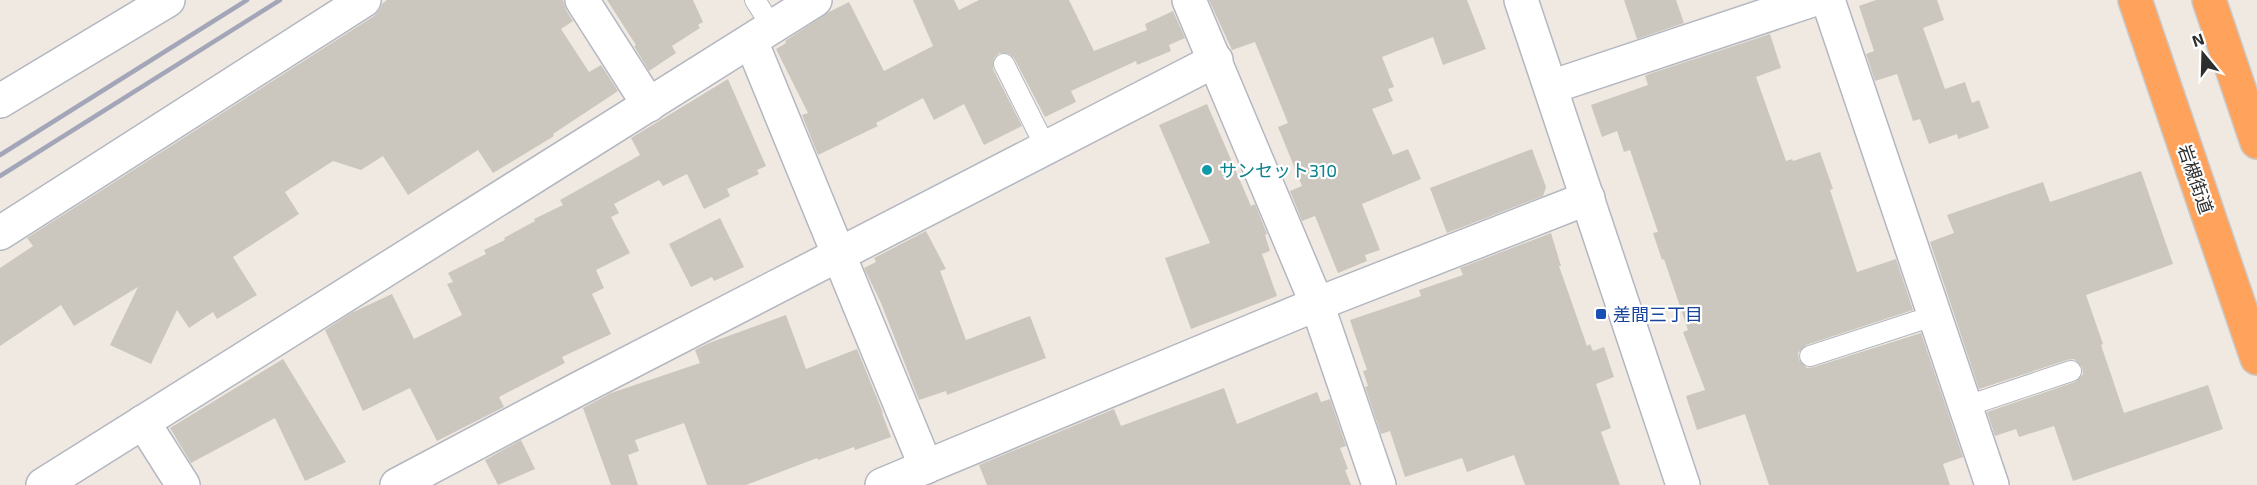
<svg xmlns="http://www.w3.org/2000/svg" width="2257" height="485" viewBox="0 0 2257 485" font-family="'Exo 2','Noto Sans JP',sans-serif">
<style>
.building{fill:#cbc7bf}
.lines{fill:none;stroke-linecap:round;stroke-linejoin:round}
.lane-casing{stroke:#b4b7c1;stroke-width:22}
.street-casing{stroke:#b4b7c1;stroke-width:36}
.secondary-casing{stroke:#b4b7c1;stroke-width:36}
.highway-casing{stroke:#c9c9c9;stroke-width:36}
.lane{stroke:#fff;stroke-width:20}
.street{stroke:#fff;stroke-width:33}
.secondary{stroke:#fff;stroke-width:33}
.highway{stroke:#ffa35c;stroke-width:33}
.rail{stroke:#a3a6b8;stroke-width:4.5}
.culture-dot{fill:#0f9aa8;stroke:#fff;stroke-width:2}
.transit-dot{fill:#1a4fb4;stroke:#fff;stroke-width:2}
.labels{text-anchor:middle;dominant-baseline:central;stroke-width:4.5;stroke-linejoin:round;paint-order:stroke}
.culture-label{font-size:18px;fill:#0d838f;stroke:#fff;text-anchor:start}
.street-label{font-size:18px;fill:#2e2e2e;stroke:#fff}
.transit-label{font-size:18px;fill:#164399;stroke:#fff;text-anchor:start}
</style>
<rect width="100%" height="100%" fill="#efe9e1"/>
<g class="building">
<path d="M387 0H563L566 10 573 21 561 29 589 72 601 65 618 91 553 134 554 136 493 173 478 150 408 195 383 156 361 170 333 161 285 192 299 214 233 257 257 295 217 319 213 312 189 328 177 310 151 364 110 345 138 287 74 326 61 305 0 346V268L33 246 27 238 374 16 380 9 382 4Z"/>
<path d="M604 0H693L703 22 698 25 700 28 672 46 676 53 649 71 634 46 636 45 607 0Z"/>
<path d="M913 0H954L959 10 979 0H1069L1094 51 1147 30 1145 24 1173 11 1185 38 1169 45 1171 51 1137 65 1136 61 1071 91 1076 102 1045 117 1014 58 1010 54 999 53 994 58 993 69 1022 126 984 145 964 104 934 120 923 98 876 123 878 126 818 155 802 115 808 113 776 49 786 43 785 41 829 12 849 2 884 71 933 46Z"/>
<path d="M1209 0H1467L1486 49 1443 65 1433 37 1382 57 1394 87 1388 89 1393 101 1372 109 1393 155 1408 149 1421 179 1362 204 1380 250 1365 255 1367 261 1338 273 1315 216 1302 221 1290 191 1302 186 1278 127 1288 123 1255 42 1232 50Z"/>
<path d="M1624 0H1676L1684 23 1637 39Z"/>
<path d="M1876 0H1937L1944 20 1923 28 1945 89 1965 82 1972 103 1979 100 1989 128 1958 139 1957 134 1929 144 1920 119 1913 121 1897 74 1875 81 1866 54 1874 51 1859 6Z"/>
<path d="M1770 34 1781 68 1756 77 1786 161 1792 159 1793 161 1820 152 1833 189 1830 190 1857 272 1896 259 1913 310 1806 345 1798 353 1799 360 1807 368 1814 367 1921 333 1963 457 1943 464 1950 485H1769L1745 414 1697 430 1686 396 1705 390 1683 332 1688 330 1664 259 1662 260 1653 233 1658 232 1630 150 1624 152 1617 131 1602 137 1591 105 1648 85 1645 76 1649 74Z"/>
<path d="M728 79 766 166 757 170 759 174 727 189 730 196 704 209 687 174 663 186 659 180 614 204 619 213 611 217 630 253 596 270 604 288 592 294 611 334 562 357 565 363 499 397 504 407 437 441 410 388 363 411 325 330 351 313 392 294 414 339 462 315 447 284 453 282 448 273 486 254 484 250 505 240 504 238 535 221 534 219 563 205 560 200 640 155 631 138Z"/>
<path d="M1207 104 1251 206 1255 204 1267 234 1265 235 1270 251 1262 254 1277 296 1191 329 1165 258 1210 243 1159 125Z"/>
<path d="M1532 149 1546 187 1543 196 1447 233 1430 188Z"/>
<path d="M2141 171 2173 264 2086 295 2103 344 2101 345 2124 413 2208 385 2223 429 2073 481 2054 426 2019 437 2016 429 1995 436 1987 412 2075 382 2083 374 2082 367 2074 359 2067 360 1979 389 1930 242 1954 233 1947 215 2043 182 2050 202Z"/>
<path d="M720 218 744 267 714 281 712 277 691 287 669 244Z"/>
<path d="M926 231 946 269 940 271 966 340 1030 316 1046 358 947 395 946 391 919 400 881 303 864 268 876 262 874 258Z"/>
<path d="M1551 233 1561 266H1559L1587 346 1590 344 1593 351 1604 347 1614 377 1596 384 1611 428 1601 432 1620 485H1525L1514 455 1467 472 1462 458 1405 477 1390 431 1381 434 1365 387 1368 386 1363 371 1367 370 1350 320 1421 296 1419 290 1463 275 1460 268Z"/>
<path d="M786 315 806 369 857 349 883 413H882L891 437 855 450 854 447 818 460 817 458 746 485H707L684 423 635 440 639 451 628 455 638 485H611L583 408 611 393 700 363 695 350 709 343Z"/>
<path d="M283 359 346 462 305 481 275 418 191 463 170 428Z"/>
<path d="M1224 388 1237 424 1317 392 1321 402 1330 399 1346 446 1340 448 1348 469 1345 470 1351 485H987L979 465 1114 409 1121 426Z"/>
<path d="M521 440 535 469 498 485 485 460Z"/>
</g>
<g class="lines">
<g class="lane-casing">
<g id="lane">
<path d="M755 0 772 27"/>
<path d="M1004 64 1046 148"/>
<path d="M1810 356 1936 315"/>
<path d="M1967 406 2071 371"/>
</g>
</g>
<g class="street-casing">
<g id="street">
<path d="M582 0 649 105"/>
<path d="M1189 0 1317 304 1379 485"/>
<path d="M1828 0 1992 485"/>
<path d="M751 41 926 467"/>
<path d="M1551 87 1812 0"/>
<path d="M0 101 168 0"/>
<path d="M0 233 364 0"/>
<path d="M143 422 183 485"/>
<path d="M43 485 815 0"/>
<path d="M397 485 582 387 1216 60"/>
<path d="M882 485 1317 304 1588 198"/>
</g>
</g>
<g class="secondary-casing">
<path id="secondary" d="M1521 0 1683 485"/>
</g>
<g class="highway-casing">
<g id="highway">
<path d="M2135 0 2257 358"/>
<path d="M2209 0 2257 142"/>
</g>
</g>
<use href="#lane" class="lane"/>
<use href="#street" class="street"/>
<use href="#secondary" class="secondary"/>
<use href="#highway" class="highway"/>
<g class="rail">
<path d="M0 155 247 0"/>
<path d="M0 176 280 0"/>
</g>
</g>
<circle class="culture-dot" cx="1207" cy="170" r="6"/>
<rect class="transit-dot" x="1595" y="308" width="12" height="12" rx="3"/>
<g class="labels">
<g class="culture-label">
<text x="1219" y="170">サンセット310</text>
</g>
<g class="street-label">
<text transform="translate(2196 179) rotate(71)">岩槻街道</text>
</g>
<g class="transit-label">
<text x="1613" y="314">差間三丁目</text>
</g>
</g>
<g transform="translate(2203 54) rotate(341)" stroke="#ffffff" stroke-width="4.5" paint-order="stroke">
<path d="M0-4.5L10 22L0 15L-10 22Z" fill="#2e2e2e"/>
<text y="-9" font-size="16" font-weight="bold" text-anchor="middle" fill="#2e2e2e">N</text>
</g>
</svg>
